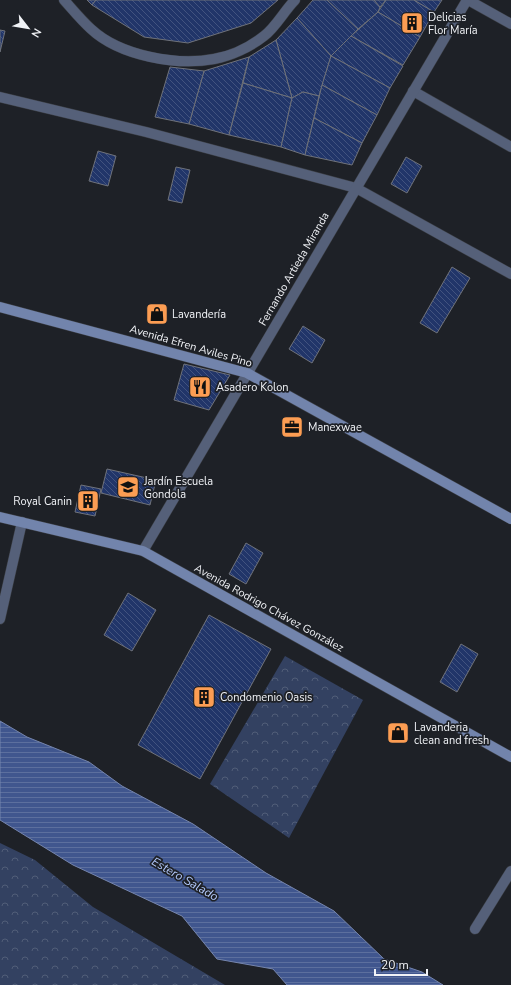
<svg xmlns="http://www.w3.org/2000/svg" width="511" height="985" viewBox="0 0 511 985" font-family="'Nunito Sans',sans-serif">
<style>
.park{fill:url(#park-crowns)}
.water{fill:url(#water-rules);stroke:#7585ad}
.building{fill:url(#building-back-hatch);stroke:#6f727a}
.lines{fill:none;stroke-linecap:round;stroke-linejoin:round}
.street-casing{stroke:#3b3e44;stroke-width:11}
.secondary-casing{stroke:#3b3e44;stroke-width:11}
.street{stroke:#556079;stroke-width:10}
.secondary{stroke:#7284ac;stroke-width:10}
.labels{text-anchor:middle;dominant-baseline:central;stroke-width:3.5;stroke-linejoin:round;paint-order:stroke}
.poi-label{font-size:11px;fill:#f0f2f6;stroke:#1e2127;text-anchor:start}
.street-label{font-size:11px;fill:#f0f2f6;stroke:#1e2127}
.water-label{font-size:12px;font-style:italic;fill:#b3c9fc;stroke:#1e2127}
</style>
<defs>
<pattern id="park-crowns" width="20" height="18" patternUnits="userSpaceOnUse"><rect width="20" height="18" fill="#334161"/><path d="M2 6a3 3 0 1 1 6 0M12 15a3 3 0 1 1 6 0" fill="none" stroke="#515d78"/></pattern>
<pattern id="water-rules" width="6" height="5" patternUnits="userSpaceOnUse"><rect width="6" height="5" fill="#40568e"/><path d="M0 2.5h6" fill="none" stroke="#5c6f9e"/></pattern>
<pattern id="building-back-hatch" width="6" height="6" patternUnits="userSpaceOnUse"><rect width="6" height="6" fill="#213569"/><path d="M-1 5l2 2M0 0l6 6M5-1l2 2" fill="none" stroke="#42537f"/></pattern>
</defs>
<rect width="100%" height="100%" fill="#1e2127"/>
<g class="park">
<path d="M285 656 363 700 289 838 210 784Z"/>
<path d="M0 843 35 860 93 907 225 985H0Z"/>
</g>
<path class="water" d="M0 721 27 737 89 762 122 786 193 824 266 873 334 911 384 959 422 972 443 985H287L273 969 217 959 182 916 73 865 0 820Z"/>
<g class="building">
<path d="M87 0H96L92 5Z"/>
<path d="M96 0H278L251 23 188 43 144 37 92 5Z"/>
<path d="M313 0H327L358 29 331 56 297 18Z"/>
<path d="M327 0H374L380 7 378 12 358 29Z"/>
<path d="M374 0H386L380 7Z"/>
<path d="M386 0H414L434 12 420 37 378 12Z"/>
<path d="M414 0H442L434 12Z"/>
<path d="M378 12 420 37 403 65 351 36Z"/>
<path d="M297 18 331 56 319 96 303 92 292 98 276 40Z"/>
<path d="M0 30 5 31 0 52Z"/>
<path d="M351 36 403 66 390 88 331 56Z"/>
<path d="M276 40 292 98 243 83 249 57Z"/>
<path d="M331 56 390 88 377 115 322 85Z"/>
<path d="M249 57 229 135 189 124 204 71Z"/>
<path d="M170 67 204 71 189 124 155 117Z"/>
<path d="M243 83 292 98 281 147 229 135Z"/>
<path d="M322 85 377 115 362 143 314 118Z"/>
<path d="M303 92 319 96 305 155 281 147 292 98Z"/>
<path d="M314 118 362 143 352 165 305 155Z"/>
<path d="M98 151 116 156 108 186 89 181Z"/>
<path d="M406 157 422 166 407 193 391 184Z"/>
<path d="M176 167 190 170 182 203 168 200Z"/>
<path d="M452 267 470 278 437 333 420 323Z"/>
<path d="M303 326 325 340 312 363 289 349Z"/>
<path d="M184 364 230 375 209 410 174 400Z"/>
<path d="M107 469 156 480 150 505 101 493Z"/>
<path d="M81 485 101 489 95 516 75 512Z"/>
<path d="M246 543 263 553 246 584 229 574Z"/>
<path d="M128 593 156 610 132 651 104 635Z"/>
<path d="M209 615 271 649 200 779 138 745Z"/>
<path d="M461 644 478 654 457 692 440 682Z"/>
</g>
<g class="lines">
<g class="street-casing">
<g id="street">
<path d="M64 0C73 10 81 20 91 29 120 56 177 66 214 59 231 56 250 47 264 36 276 27 284 11 295 0"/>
<path d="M468 0 511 24"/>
<path d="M413 91 511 147"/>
<path d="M0 97 146 132 356 188 511 274"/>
<path d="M143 551 467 0"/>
<path d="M0 619 22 522"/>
<path d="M475 929 511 871"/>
</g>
</g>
<g class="secondary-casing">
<g id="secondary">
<path d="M0 307 247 373 511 519"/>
<path d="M0 517 143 551 511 757"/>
</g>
</g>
<use href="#street" class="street"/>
<use href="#secondary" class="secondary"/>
</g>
<defs>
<g id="building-square" transform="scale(1.15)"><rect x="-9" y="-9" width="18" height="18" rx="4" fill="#fc9d53" stroke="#1e2127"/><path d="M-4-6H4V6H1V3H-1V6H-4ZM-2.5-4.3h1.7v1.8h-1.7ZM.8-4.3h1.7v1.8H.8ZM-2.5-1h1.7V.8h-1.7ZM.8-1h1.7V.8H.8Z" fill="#111"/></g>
<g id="shop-square" transform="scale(1.15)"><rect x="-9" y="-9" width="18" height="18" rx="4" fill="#fc9d53" stroke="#1e2127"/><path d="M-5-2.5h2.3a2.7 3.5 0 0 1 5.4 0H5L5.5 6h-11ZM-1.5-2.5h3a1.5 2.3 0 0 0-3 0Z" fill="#111"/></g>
<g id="restaurant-square" transform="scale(1.15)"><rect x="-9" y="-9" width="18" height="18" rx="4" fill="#fc9d53" stroke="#1e2127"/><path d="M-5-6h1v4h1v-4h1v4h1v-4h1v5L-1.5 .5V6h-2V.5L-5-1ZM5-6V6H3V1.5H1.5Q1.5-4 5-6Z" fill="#111"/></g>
<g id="office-square" transform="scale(1.15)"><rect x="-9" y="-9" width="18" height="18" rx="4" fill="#fc9d53" stroke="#1e2127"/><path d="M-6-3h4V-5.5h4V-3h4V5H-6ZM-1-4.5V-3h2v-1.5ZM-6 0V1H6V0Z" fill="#111"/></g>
<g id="school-square" transform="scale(1.15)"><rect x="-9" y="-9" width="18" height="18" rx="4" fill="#fc9d53" stroke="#1e2127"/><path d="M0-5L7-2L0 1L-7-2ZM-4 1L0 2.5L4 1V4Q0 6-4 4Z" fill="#111"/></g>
</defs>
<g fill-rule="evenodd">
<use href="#building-square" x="412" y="23"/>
<use href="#shop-square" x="157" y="314"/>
<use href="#restaurant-square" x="200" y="387"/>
<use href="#office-square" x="292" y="427"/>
<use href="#school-square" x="128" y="487"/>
<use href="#building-square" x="88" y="501"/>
<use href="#building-square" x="204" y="697"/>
<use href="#shop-square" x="398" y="733"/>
</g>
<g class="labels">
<g class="poi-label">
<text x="428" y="17">Delicias<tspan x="428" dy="13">Flor María</tspan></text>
<text x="172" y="314">Lavandería</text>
<text x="216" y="387">Asadero Kolon</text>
<text x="308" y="427">Manexwae</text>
<text x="144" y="481">Jardín Escuela<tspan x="144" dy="13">Gondola</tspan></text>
<text x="72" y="501" text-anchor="end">Royal Canin</text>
<text x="220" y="697">Condomenio Oasis</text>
<text x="414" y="727">Lavanderia<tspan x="414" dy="13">clean and fresh</tspan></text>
</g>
<g class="street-label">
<text transform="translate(294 269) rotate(-60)">Fernando Artieda Miranda</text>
<text transform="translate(191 346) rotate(16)">Avenida Efren Aviles Pino</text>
<text transform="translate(269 608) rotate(29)">Avenida Rodrigo Chávez González</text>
</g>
<g class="water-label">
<text transform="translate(185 879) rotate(30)">Estero Salado</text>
</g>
</g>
<g transform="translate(28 28) rotate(121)" stroke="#1e2127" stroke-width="3" paint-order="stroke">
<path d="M0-3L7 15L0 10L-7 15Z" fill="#f0f2f6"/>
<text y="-6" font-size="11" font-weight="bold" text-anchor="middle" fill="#f0f2f6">N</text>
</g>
<path d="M375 969v6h52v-6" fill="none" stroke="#f0f2f6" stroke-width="2"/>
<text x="381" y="969" font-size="12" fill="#f0f2f6" stroke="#1e2127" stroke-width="3" paint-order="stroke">20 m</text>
</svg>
